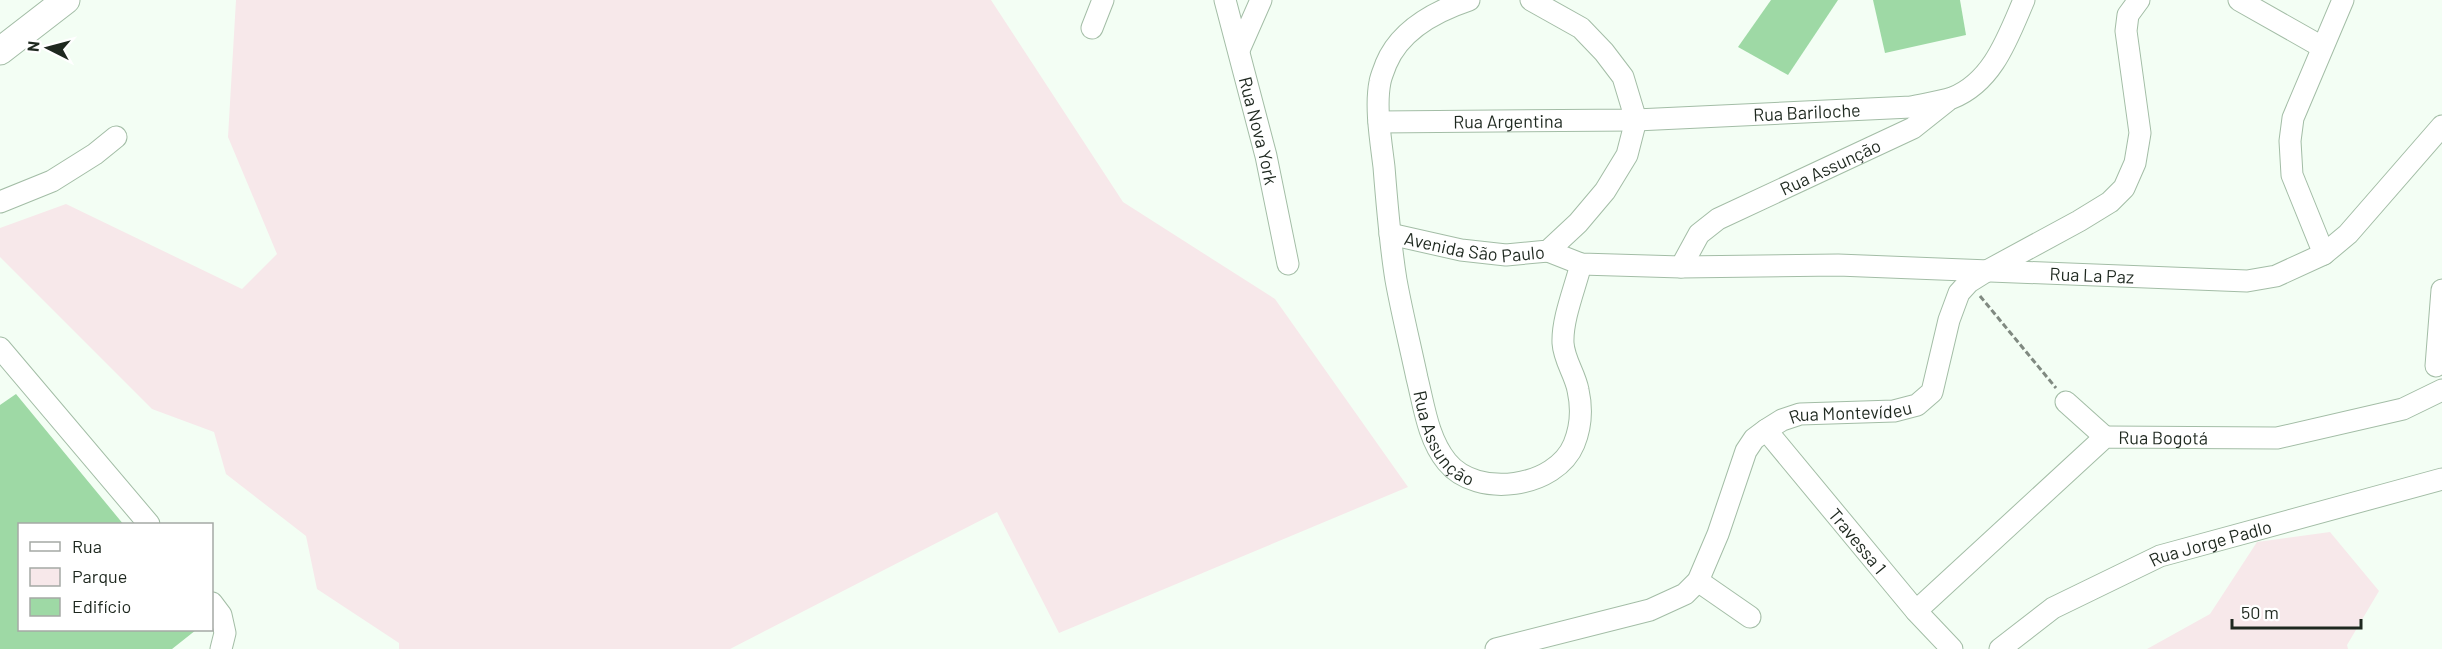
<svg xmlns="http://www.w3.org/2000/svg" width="2442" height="649" viewBox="0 0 2442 649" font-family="Barlow,sans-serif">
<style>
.green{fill:#f7e8ea}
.building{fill:#9ed9a5}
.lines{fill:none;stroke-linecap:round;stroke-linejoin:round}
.minor-casing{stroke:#a3bda6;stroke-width:23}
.major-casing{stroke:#a3bda6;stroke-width:29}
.path{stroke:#808a81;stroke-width:3;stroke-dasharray:6 3;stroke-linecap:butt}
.minor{stroke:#fff;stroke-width:21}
.major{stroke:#fff;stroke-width:27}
.labels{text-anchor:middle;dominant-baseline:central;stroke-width:4.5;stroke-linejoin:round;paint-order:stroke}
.street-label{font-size:18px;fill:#1e281f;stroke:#fff}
</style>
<rect width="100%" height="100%" fill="#f3fef4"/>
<g class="green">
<path d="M236 0H991L1123 202 1275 299 1408 487 1059 633 997 512 730 649H399V643L317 589 306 536 226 474 214 432 152 409 0 257V228L66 204 242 289 277 254 228 137Z"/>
<path d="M2330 532 2379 591 2347 645 2348 649H2147L2210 614 2257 542Z"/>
</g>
<g class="building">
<path d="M1771 0H1838L1788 75 1738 47Z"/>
<path d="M1873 0H1960L1966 35 1885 53Z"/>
<path d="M16 394 124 525H20V630H196L172 649H0V405Z"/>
</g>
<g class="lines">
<g class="minor-casing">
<g id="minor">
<path id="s1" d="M1225 0 1266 156 1288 264"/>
<path id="s2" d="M1469 0C1436 11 1400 30 1386 64 1384 70 1381 76 1380 82 1375 107 1381 142 1384 167 1387 205 1390 243 1396 280 1402 313 1410 345 1417 378 1424 406 1428 439 1447 462 1477 499 1556 488 1574 444 1581 427 1582 408 1578 390 1575 374 1564 360 1563 343 1562 319 1575 288 1581 264"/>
<path d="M2239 0 2322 47"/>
<path d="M1092 28 1103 0"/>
<path d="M1239 50 1261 0"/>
<path id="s3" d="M1379 122 1636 120 1911 107C1924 104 1940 102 1952 98 1993 82 2008 37 2024 0"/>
<path d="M0 202 52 181 95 154 116 137"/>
<path id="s4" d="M1390 234 1461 250 1506 255 1548 251 1578 223 1605 191 1627 155 1636 120 1623 77 1604 52 1581 28 1531 0"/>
<path id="s5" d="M1548 251 1581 264 1681 267 1699 234 1718 219 1913 128 1947 101"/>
<path d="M2324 254 2292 175 2290 141 2293 118 2343 0"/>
<path id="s6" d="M1681 267 1838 265 2247 281 2276 276 2324 254 2348 234 2442 126"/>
<path d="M0 348 149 524"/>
<path d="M2436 366 2442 290"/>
<path d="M2066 402 2105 437"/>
<path id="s7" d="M1766 430 1916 611 1952 649"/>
<path d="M1698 581 1750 617"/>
<path d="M212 603 221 615 225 633 221 649"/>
<path id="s8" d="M1916 611 2105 437 2277 438 2403 409 2442 390"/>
<path id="s9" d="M1496 649 1650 610 1685 594 1698 581 1718 534 1746 451 1754 439 1766 430 1782 420 1800 414 1894 411 1917 405 1932 392 1949 320 1959 293 1969 282 1985 272 2079 221 2110 202 2124 188 2135 163 2140 133 2126 31 2128 15 2139 0"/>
<path id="s10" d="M2000 649 2053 608 2160 556 2442 479"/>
</g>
</g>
<g class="major-casing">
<path id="major" d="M0 51 66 0"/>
</g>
<path class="path" d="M1980 296 2056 388"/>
<use href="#minor" class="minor"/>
<use href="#major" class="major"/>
</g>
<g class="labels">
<g class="street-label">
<text stroke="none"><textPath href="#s3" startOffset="428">Rua Bariloche</textPath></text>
<text stroke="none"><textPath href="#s3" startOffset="129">Rua Argentina</textPath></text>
<text stroke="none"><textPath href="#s1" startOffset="135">Rua Nova York</textPath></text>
<text stroke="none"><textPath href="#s5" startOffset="321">Rua Assunção</textPath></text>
<text stroke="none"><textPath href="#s4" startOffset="86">Avenida São Paulo</textPath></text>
<text stroke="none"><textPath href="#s6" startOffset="411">Rua La Paz</textPath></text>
<text stroke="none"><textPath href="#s9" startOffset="472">Rua Montevídeu</textPath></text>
<text stroke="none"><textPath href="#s2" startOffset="494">Rua Assunção</textPath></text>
<text stroke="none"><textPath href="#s8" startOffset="315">Rua Bogotá</textPath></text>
<text stroke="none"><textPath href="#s7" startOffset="144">Travessa 1</textPath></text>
<text stroke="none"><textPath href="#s10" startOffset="238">Rua Jorge Padlo</textPath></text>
</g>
</g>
<rect x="18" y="523" width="195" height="108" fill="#ffffff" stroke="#a5a9a5" stroke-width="1.5"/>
<rect x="30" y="542" width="30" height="9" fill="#ffffff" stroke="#a5a9a5" stroke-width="1.5"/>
<text x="72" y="553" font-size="18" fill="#1e281f">Rua</text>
<rect x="30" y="568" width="30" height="18" fill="#f7e8ea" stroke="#a5a9a5" stroke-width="1.5"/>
<text x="72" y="583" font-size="18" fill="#1e281f">Parque</text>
<rect x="30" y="598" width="30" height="18" fill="#9ed9a5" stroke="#a5a9a5" stroke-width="1.5"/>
<text x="72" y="613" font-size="18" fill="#1e281f">Edifício</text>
<g transform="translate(48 48) rotate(276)" stroke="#ffffff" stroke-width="4.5" paint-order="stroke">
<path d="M0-4.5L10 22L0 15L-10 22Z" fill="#1e281f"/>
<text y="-9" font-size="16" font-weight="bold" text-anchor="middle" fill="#1e281f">N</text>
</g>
<path d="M2232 619v9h129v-9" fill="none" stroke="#1e281f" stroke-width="3"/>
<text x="2241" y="619" font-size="18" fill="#1e281f" stroke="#ffffff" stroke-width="4.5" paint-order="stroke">50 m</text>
</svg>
